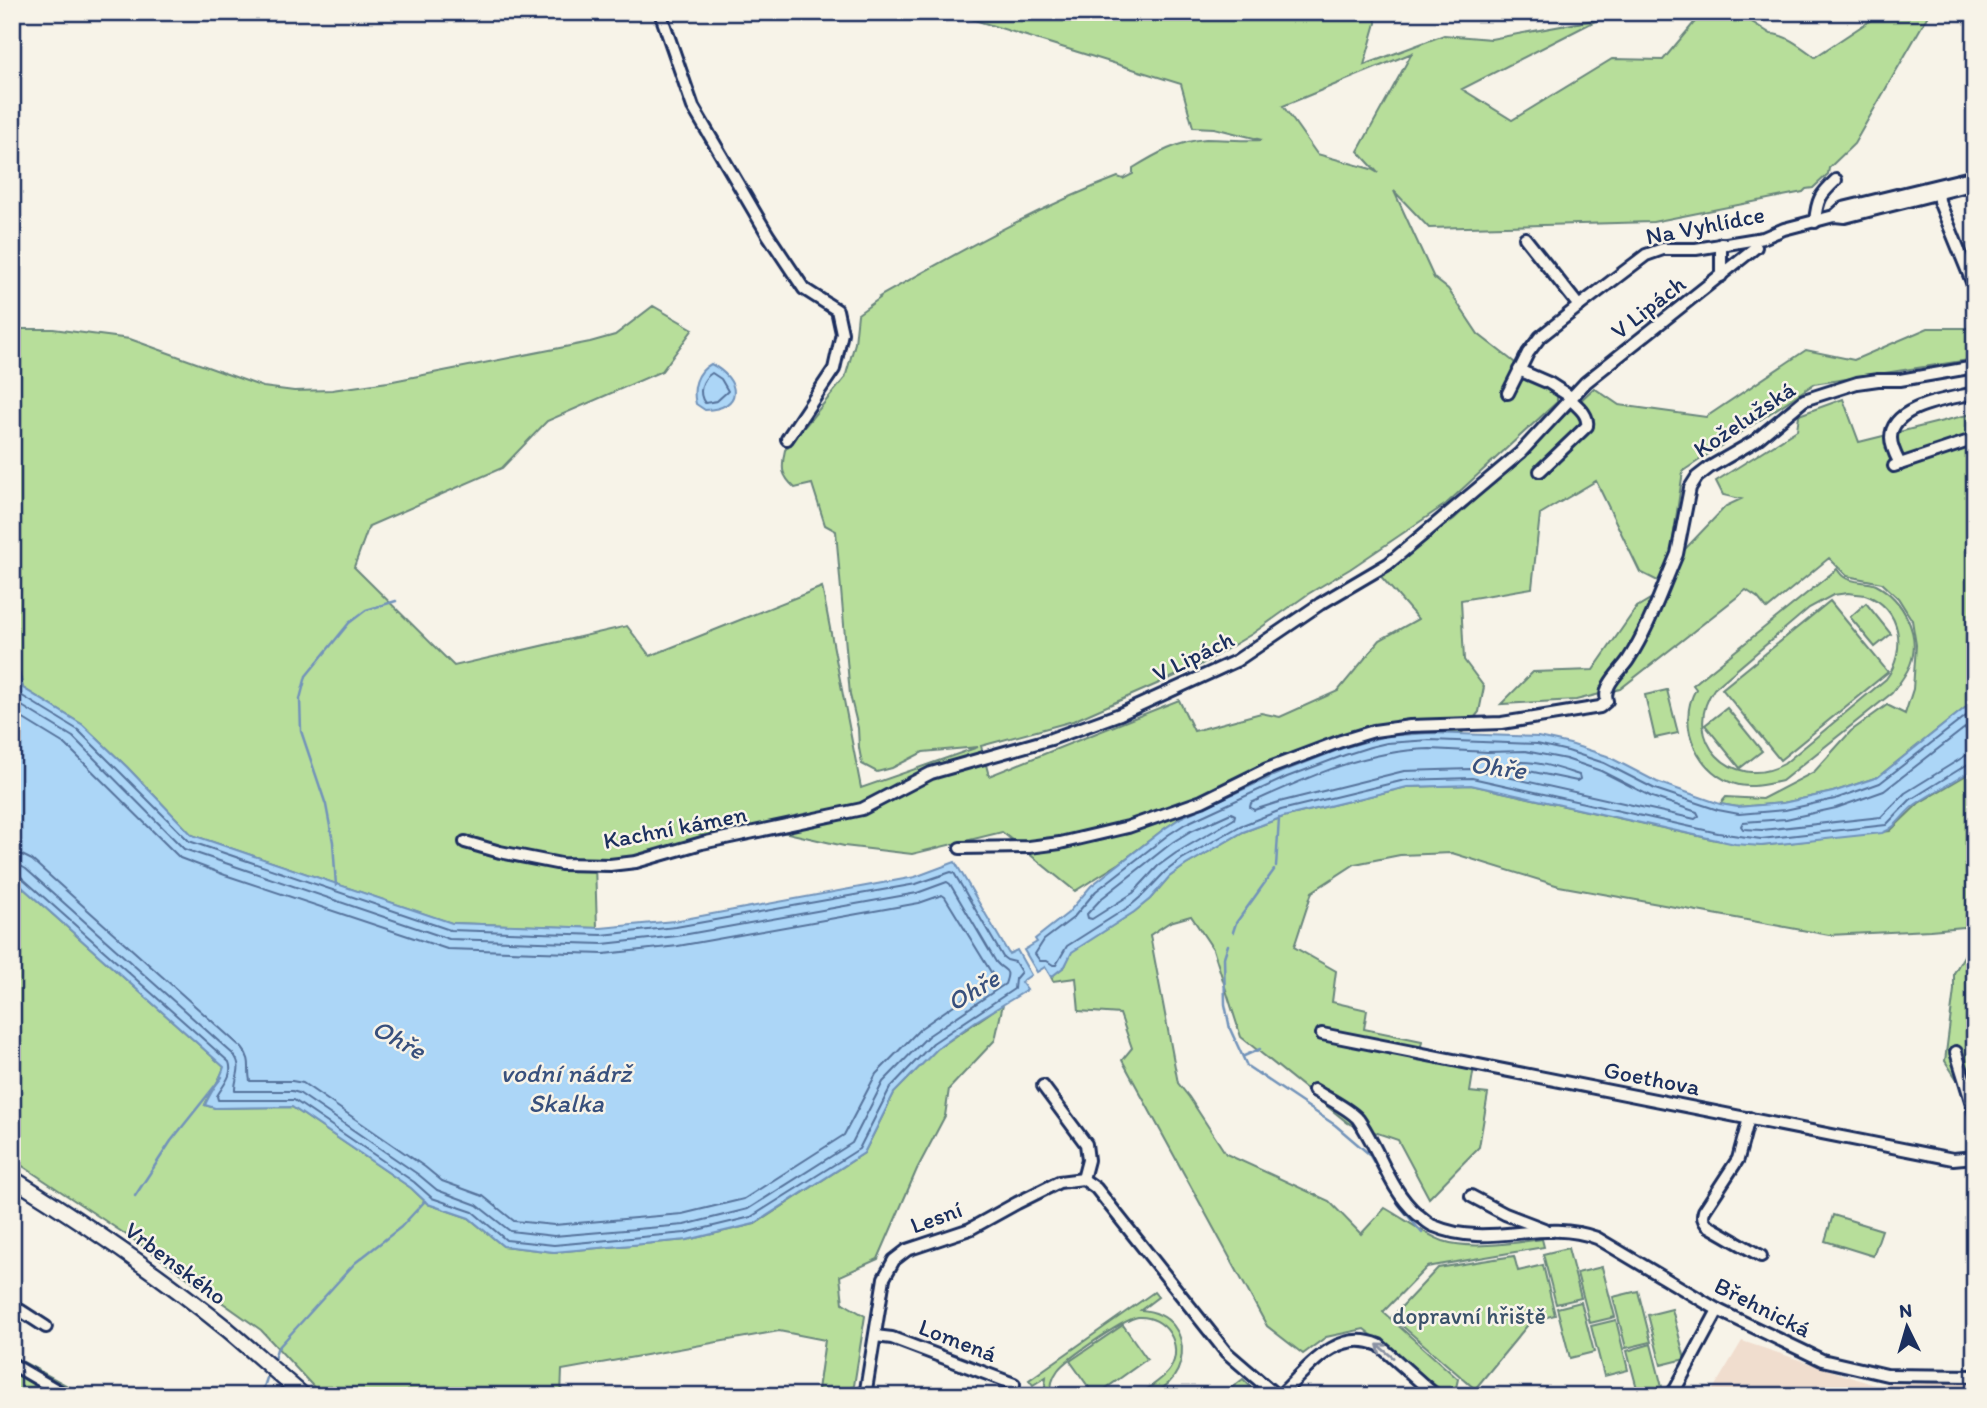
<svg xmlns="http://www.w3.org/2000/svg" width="1987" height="1408" viewBox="0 0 1987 1408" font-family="Itim,sans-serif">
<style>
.built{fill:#f0ddce}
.green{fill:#b7de9a;stroke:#69867c;stroke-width:2;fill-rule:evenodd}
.water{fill:#acd6f7;stroke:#7293ba;stroke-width:2}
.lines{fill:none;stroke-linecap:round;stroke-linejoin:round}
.shore{stroke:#55729b;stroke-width:2}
.stream{stroke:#7293ba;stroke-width:2.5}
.minor-casing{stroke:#1b2f5e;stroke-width:16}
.secondary-casing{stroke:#1b2f5e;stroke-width:19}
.minor{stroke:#f7f3e8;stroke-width:10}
.secondary{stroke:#f7f3e8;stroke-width:14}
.oneway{stroke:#8991a3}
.labels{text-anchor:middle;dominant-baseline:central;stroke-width:5;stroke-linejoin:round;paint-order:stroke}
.street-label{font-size:24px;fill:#1b2f5e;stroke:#f7f3e8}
.park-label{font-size:24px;fill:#3a526a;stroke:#f7f3e8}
.water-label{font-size:26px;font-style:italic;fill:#38507d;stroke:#f7f3e8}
</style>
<rect width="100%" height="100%" fill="#f7f3e8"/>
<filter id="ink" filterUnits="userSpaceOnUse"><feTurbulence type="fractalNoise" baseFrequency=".0143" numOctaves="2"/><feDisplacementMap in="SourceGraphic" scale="14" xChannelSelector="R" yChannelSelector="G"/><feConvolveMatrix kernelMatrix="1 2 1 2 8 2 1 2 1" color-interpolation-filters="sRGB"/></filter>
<g filter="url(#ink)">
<path class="built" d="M1742 1341 1875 1385 1955 1382 1975 1383V1396H1709Z"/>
<g class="green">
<path d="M926 12H1375L1376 23 1364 65 1444 35 1491 39 1599 19 1462 89 1512 120 1612 59 1663 60 1703 12H1736L1771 34C1786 34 1804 49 1815 57L1883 12H1930L1854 144 1829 168 1828 174 1813 188 1806 189 1803 192 1653 222 1429 228 1394 191 1434 278 1448 289 1478 334 1514 362 1519 383 1525 378 1541 384 1557 394V402L1446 504 1350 569 1308 594 1252 634 1200 665 1073 721 981 746 989 776 1179 700 1194 731 1261 713 1280 717 1338 691 1380 640 1418 619 1377 572 1454 519 1594 388 1619 405 1706 417 1806 350 1854 360 1928 328H1975V359L1814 384 1683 471 1669 566 1726 506 1741 499 1723 495 1716 481 1797 430 1799 415 1843 399 1859 442 1975 413V700L1878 777 1833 792 1783 803 1738 807 1720 804 1726 797 1762 799 1814 772 1851 731 1887 705 1905 714 1913 689 1916 645 1912 620 1898 598 1882 583 1847 576 1829 558 1767 609 1758 598 1746 590 1620 689 1576 700 1501 704 1533 672 1593 670 1637 607 1670 587 1640 572 1596 481 1540 514 1532 588 1461 600 1464 660 1484 687 1479 712 1461 734 1430 733 1385 736 1343 748 1284 771 1182 817 1164 829 1120 863 1075 891 1002 832 912 854 844 846 766 828 633 858 595 864 597 928 451 923 192 835 127 767 83 725 23 688 12 646V326L19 329H53L130 339 263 387 294 391 332 390 388 382 590 342 615 335 653 306 693 329 662 371 547 421 502 468 369 526 354 567 454 666 627 626 650 656 822 587 861 788 978 747 923 752 892 768 877 772 862 764 859 748 858 728 850 695 836 531 825 525 812 484 795 488C781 475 781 469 785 450L845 378 855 343 858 314 880 298 879 297C957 253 1034 209 1118 177L1123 179 1133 174V168C1156 154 1178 141 1206 139 1225 139 1244 141 1262 140L1214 128 1193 127 1181 84 952 13 933 15ZM1412 53 1358 151 1378 173 1371 169 1317 154 1283 106Z"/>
<path d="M1837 569C1839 572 1841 575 1844 577 1852 583 1866 581 1876 585 1903 599 1922 635 1910 665 1906 675 1899 684 1892 693L1782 781C1768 784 1753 788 1739 785 1699 776 1675 725 1696 689L1693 685ZM1848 593C1853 594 1860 594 1865 595 1902 607 1907 651 1886 679L1784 764C1732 793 1680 738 1714 689L1809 608 1833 595Z"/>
<path d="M1830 601 1888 672 1780 760 1722 689Z"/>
<path d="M1866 603 1891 634 1875 647 1850 617Z"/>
<path d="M1667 690 1678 733 1655 738 1645 695Z"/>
<path d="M1727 708 1762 751 1740 768 1705 725Z"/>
<path d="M1975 770V926L1930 930 1829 935 1559 886 1452 853 1400 855 1355 864 1312 892 1294 947 1336 971 1332 1002 1367 1010 1364 1029 1422 1041 1419 1055 1474 1067 1470 1092 1488 1094 1479 1147 1429 1198 1398 1140 1348 1123 1241 1037 1213 949 1191 916 1170 922 1150 935 1178 1083 1189 1097 1226 1154 1329 1201 1361 1234 1385 1208C1403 1218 1424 1234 1443 1241 1471 1250 1513 1243 1542 1239L1544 1247 1427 1267 1383 1312 1458 1379 1454 1396H1449L1364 1329 1326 1337 1303 1354 1267 1326 1122 1060 1132 1048 1120 1014 1079 1011 1076 978 1053 981 1051 977 1065 966 1071 952 1134 912 1150 899 1169 877 1186 865 1243 832 1283 817 1407 787 1471 785 1716 840 1761 846 1890 831 1919 803Z"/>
<path d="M12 878 224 1067C220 1081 211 1091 205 1105L215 1108 292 1107 411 1188 428 1204 469 1218 503 1246 554 1252 687 1240 755 1224 864 1153 894 1093 937 1049 1003 1004 995 1040 949 1089 945 1116 917 1169 878 1259 840 1276 843 1303 865 1316 854 1386 844 1394 818 1390 825 1340 779 1331 562 1370 561 1396H322L261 1330 134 1240 12 1159Z"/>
<path d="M1975 937V1097L1967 1095 1945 1061 1954 990V973Z"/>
<path d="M1833 1215 1882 1230 1873 1256 1825 1241Z"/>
<path d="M1568 1248 1581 1298 1556 1304 1543 1254Z"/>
<path d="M1514 1256 1518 1271 1543 1265 1555 1315 1531 1321 1475 1389 1392 1317 1438 1268Z"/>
<path d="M1602 1267 1615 1317 1590 1323 1577 1273Z"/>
<path d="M1638 1291 1651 1342 1626 1348 1613 1297Z"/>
<path d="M1154 1292 1158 1297 1141 1310C1202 1315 1190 1396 1137 1396 1148 1388 1163 1380 1170 1369 1185 1345 1165 1315 1138 1317 1124 1319 1066 1359 1058 1370 1052 1378 1050 1386 1051 1396H1044L1046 1377 1033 1385 1029 1380Z"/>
<path d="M1581 1302 1594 1352 1570 1358 1557 1308Z"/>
<path d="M1672 1309 1685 1359 1661 1365 1648 1315Z"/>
<path d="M1616 1320 1628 1370 1604 1376 1591 1326Z"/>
<path d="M1123 1325 1147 1359 1095 1396 1070 1361Z"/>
<path d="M1651 1344 1664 1395 1639 1396 1627 1351Z"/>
<path d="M12 1356 86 1396H12Z"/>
<path d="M1243 1379 1260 1396H1221Z"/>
</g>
<g class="water">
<path d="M711 364C742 380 743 409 705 410L696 404C692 389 696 372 711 364Z"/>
<path d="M12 646 23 688 83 725 127 767 192 835 452 923 601 928 674 921 915 877 955 862 1009 954 1017 950 1031 975 1021 982 1027 990 976 1021 937 1049 894 1093 864 1153 754 1224 687 1240 554 1252 503 1246 469 1218 428 1204 411 1188 292 1107 215 1108 205 1105C211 1091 220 1081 224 1067L12 878Z"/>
<path d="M1975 700V768C1956 781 1935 791 1916 804 1903 813 1897 828 1882 833L1761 846 1735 844 1471 785 1407 787 1283 817 1243 832 1186 865 1169 877 1150 899 1134 912 1072 952 1065 966 1051 977 1045 967 1037 972 1024 950 1037 942 1035 939 1068 913 1091 886 1164 829 1182 817 1284 771 1343 748 1368 741 1385 736 1430 733 1538 737 1570 744 1607 756 1657 782 1720 804 1738 807 1783 803 1833 792 1878 777Z"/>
</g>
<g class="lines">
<g class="shore">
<path d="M712 373 721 379 728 391 717 401 705 403C697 393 702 379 712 373Z"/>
<path d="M12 675 19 694 78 730 189 841 450 930 602 935 676 927 916 884 951 872 954 873 1003 957 1007 960 1015 962 1021 972 1015 979 1014 989 933 1043 890 1088 859 1149 751 1217 685 1233 554 1245 506 1240 473 1212 432 1198 414 1182 294 1100H218L217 1096C223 1085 234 1075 229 1062L20 876 12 874"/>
<path d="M12 700 73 737 184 849 449 939 603 944 677 936 917 893 947 882 950 884 996 962C1005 973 1011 967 1005 984L928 1036 883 1082 852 1143 748 1209 684 1225 554 1236 510 1231 477 1205 437 1190 419 1175 299 1093 292 1091H235C234 1078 244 1068 234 1055L26 869 19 865H12"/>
<path d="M1975 709 1880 783 1835 799 1785 810 1739 814 1718 810 1655 789 1604 763 1568 751 1537 744 1430 740 1387 743 1370 747 1345 755 1287 777 1185 824 1168 835 1096 891 1073 918 1044 940 1035 954 1040 961H1047L1053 965H1056L1067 946 1130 906 1144 894 1165 872 1182 859 1240 826 1281 810 1405 780 1472 778 1718 833 1761 839 1886 825 1910 800 1968 764 1975 763"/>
<path d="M12 712 66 745 180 858 225 875 447 949 604 954 678 946 919 903 942 895 945 897 994 977 921 1028 876 1074 844 1135 744 1199 682 1214 554 1225 514 1221 483 1196 442 1181 425 1167 303 1083 292 1081H250C247 1068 253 1061 242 1048L32 860 22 855 12 854"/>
<path d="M1975 720 1884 791 1836 808 1786 819 1743 822 1741 826 1743 829 1762 830 1881 817 1905 793 1965 756 1975 754"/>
<path d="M1430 749 1488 752 1525 751 1566 759 1601 771 1652 797 1697 812 1699 816 1695 819 1471 769 1404 771 1279 802 1254 810 1250 807 1251 803C1310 776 1364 751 1430 749Z"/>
<path d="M1519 762C1539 761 1560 769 1579 775L1580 779 1577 781 1519 769 1517 766Z"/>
<path d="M1231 813 1235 815 1234 819 1176 853 1158 866 1133 893 1092 919 1088 918 1087 914 1102 898 1173 842 1189 832Z"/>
</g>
<g class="stream">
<path d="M1276 867 1279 818"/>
<path d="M336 886 333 842 326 805 301 731 300 699 306 676 349 623 366 610 396 601"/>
<path d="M1233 932 1236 923 1274 870"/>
<path d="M1228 945 1224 957 1225 1004 1230 1029 1247 1066 1335 1125 1369 1154 1399 1205 1422 1233"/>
<path d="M1244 1056 1260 1049"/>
<path d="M135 1196 171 1141 222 1077"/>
<path d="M273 1363 277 1349 355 1263 401 1227 425 1201"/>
<path d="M261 1396 269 1372"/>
</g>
<g class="minor-casing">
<g id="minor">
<path d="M660 12 693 107 768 235 804 289 837 310 842 333 834 369 787 439"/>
<path d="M1938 187 1939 201 1972 282"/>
<path d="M1834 216 1843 208 1975 176"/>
<path d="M1815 222C1817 199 1820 195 1836 180"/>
<path d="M1525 238 1579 306 1646 255 1663 249H1696L1763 238 1784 229 1834 216 1845 217 1975 184"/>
<path d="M1721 276V244"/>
<path d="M1519 370 1549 383 1571 397"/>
<path d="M1508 393 1528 353 1540 337 1579 306"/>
<path d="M1900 464C1896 456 1891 447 1891 438 1891 405 1950 399 1975 393"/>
<path d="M1894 466 1975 439"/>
<path d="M1540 471 1587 426C1589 414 1577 406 1570 399"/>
<path d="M465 842 500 852 561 864 610 865 636 862 702 843 862 809 931 773 1051 739 1120 714 1236 661 1320 604 1388 564 1520 453 1586 382 1756 247"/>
<path d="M960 848 1029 847 1060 843 1128 827 1202 801 1267 769 1341 741 1374 731 1410 726 1502 723 1600 707 1607 701C1602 686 1620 672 1628 660 1647 631 1659 597 1672 566L1677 554 1690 488 1697 477 1710 467 1755 441 1804 400 1857 383 1878 380H1900L1975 367"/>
<path d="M1322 1034 1953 1159 1975 1157"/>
<path d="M1956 1052 1975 1114"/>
<path d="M1043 1086 1086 1144 1088 1160 1083 1179"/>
<path d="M1314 1090C1325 1097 1350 1109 1358 1119 1380 1150 1388 1188 1417 1214 1423 1218 1428 1224 1434 1226 1490 1250 1542 1217 1597 1238L1718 1310 1822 1360 1887 1375 1975 1376"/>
<path d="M1749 1118 1738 1159 1704 1211C1702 1217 1703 1220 1707 1225L1761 1256"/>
<path d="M1471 1196 1505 1214 1544 1229"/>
<path d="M12 1305 46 1327"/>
<path d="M875 1336 892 1338 1014 1384 1012 1396"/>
<path d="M12 1364 67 1396"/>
<path d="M865 1396 884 1278 894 1260 907 1250 970 1229 1017 1203 1059 1182 1083 1179 1096 1188 1226 1352 1277 1396"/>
<path d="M1279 1396C1307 1370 1336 1327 1379 1345L1436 1396"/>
<path d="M1670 1396 1676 1388 1718 1310"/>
</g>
</g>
<g class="secondary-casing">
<path id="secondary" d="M12 1178C86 1224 159 1274 227 1329 253 1351 278 1374 304 1396"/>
</g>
<use href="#minor" class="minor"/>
<use href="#secondary" class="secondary"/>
</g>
<defs><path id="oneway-shaft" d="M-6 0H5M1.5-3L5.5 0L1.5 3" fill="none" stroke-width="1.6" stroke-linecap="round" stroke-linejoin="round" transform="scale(1.75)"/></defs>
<use class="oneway" href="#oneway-shaft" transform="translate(1385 1351) rotate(-141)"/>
</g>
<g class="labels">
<g class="street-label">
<text transform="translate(1705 225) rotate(-11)">Na Vyhlídce</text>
<text transform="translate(1648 307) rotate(-38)">V Lipách</text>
<text transform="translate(1744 419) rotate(-34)">Koželužská</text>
<text transform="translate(1193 656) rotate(-26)">V Lipách</text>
<text transform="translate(675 827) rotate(-11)">Kachní kámen</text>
<text transform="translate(1652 1078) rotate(11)">Goethova</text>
<text transform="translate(936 1217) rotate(-20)">Lesní</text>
<text transform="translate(176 1263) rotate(37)">Vrbenského</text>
<text transform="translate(1763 1307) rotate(27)">Břehnická</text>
<text transform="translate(958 1340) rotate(21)">Lomená</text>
</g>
<g class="park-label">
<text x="1469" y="1315">dopravní hřiště</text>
</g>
<g class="water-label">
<text transform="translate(1498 767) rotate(7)">Ohře</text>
<text transform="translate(973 990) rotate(-31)">Ohře</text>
<text transform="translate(399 1039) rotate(29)">Ohře</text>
<text x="566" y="1073">vodní nádrž<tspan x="566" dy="30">Skalka</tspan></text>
</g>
</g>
<rect width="1987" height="1408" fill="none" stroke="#f7f3e8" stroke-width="42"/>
<rect x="21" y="21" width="1945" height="1366" fill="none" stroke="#1b2f5e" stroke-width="2.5" filter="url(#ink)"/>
<g transform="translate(1907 1327) rotate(355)" stroke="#f7f3e8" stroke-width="5" paint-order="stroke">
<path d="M0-5L12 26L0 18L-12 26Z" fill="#1b2f5e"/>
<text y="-10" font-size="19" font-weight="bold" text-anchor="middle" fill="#1b2f5e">N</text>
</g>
</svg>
